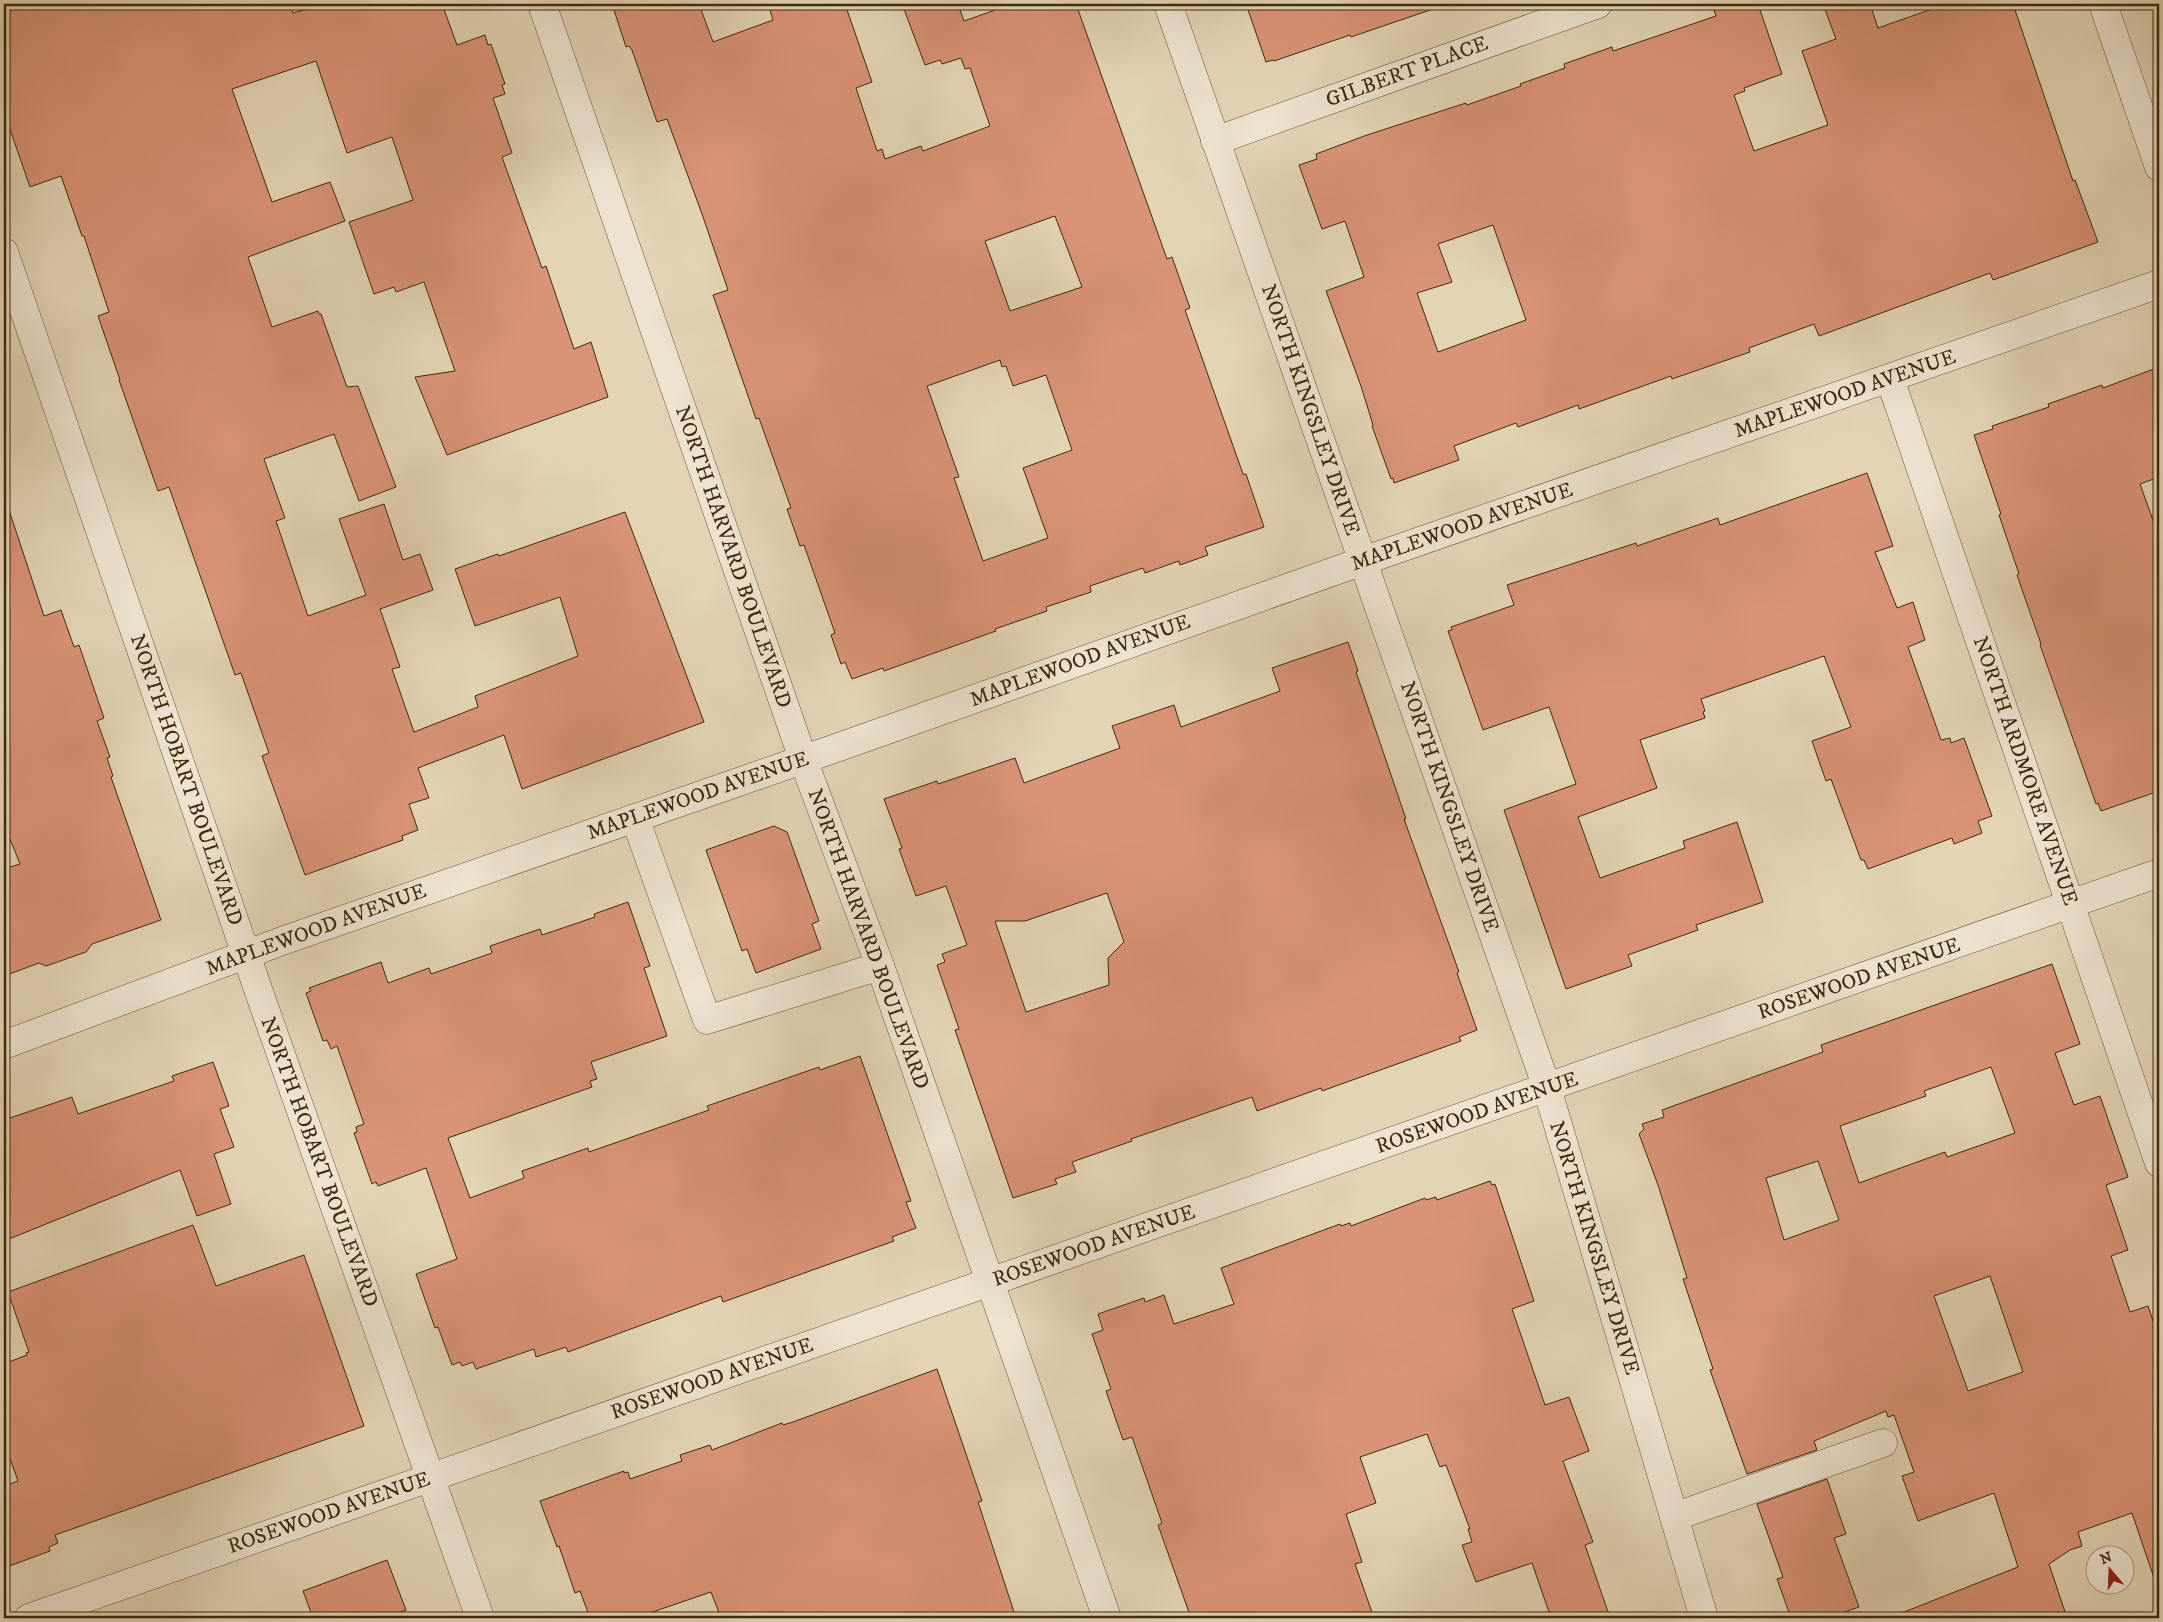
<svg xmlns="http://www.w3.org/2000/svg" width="2163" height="1622" viewBox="0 0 2163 1622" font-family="'IM FELL DW Pica',serif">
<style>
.building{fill:#d99376;stroke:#3f2a0d;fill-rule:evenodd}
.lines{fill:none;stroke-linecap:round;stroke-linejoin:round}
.minor-casing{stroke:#685437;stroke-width:29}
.minor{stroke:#ede3d0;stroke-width:28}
.labels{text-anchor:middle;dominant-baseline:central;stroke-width:5;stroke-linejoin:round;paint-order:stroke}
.street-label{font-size:21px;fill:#3f2a0d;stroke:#ede3d0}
</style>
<rect width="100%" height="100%" fill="#e3d4b6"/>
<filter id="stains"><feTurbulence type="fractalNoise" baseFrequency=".004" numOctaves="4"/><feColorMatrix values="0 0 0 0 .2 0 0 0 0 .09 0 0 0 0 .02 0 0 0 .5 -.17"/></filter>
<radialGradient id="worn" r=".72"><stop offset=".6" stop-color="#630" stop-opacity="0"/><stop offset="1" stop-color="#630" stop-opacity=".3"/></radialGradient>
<g class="building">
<path d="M4 4H289L293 13 325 4H442L457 45 485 35 488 45 491 44 505 84 502 85 505 94 493 98 512 153 502 157 542 268 546 266 574 349 591 342 608 397 447 455 415 377 455 371 424 282 396 292 394 287 374 294 349 222 413 200 392 137 347 153 316 61 232 89 272 202 330 182 345 221 248 257 272 327 318 311 319 314H321L347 387 358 386 396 487 359 501 334 434 264 459 285 518 276 521 308 616 366 595 339 519 384 504 403 560 420 554 433 590 380 609 400 667 392 669 414 732 478 707 475 696 578 656 560 597 475 626 455 569 498 554 499 556 625 512 704 722 522 789 504 735 418 768 429 798 409 804 418 830 402 836 403 840 305 875 262 756 269 753 241 673 235 675 169 487 158 491 119 380H120L98 316 109 312 84 236H82L61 176 30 187 4 112Z"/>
<path d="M612 4H699L713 42 773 20 768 4H845L872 82 856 88 877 151 882 149 885 159 921 146 923 151 990 126 970 68 965 69 961 58 942 64 940 60 925 65 902 4H958L964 21 1012 4H1076L1167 259 1172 257 1190 308 1185 310 1243 474H1246L1264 527 1205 547 1208 555 1180 565 1179 561 1145 573 1143 568 1090 586 1091 592 1046 607 1047 611 995 629 996 631 884 671 883 668 852 679 845 662 841 664 831 635 835 633 804 545 800 546 787 509 791 508 759 418 756 419 713 295 728 290 702 214 667 119 657 122 632 50 629 46 626 47ZM1055 216 1082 287 1010 311 985 241ZM1000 360 1002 367 1006 366 1013 386 1046 375 1072 450 1023 468 1048 538 983 561 954 478 959 477 927 386Z"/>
<path d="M1246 4H1432L1433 9 1351 37 1350 35 1274 61 1273 60 1266 62Z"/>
<path d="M1712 4H1758L1782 74 1744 88 1745 91 1734 95 1754 151 1828 125 1802 51 1836 39 1823 4H1870L1878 28 1946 4H2013L2073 181 2075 180 2098 242 1993 280 1990 273 1819 336 1814 324 1749 348 1750 352 1672 379 1671 376 1579 409 1578 405 1518 427 1516 423 1454 446 1459 460 1394 483 1393 478 1391 479 1372 426 1373 425 1361 386 1326 291 1364 277 1345 221 1322 229 1299 165 1317 159 1316 154 1367 135 1466 103 1467 105 1521 86 1520 84 1565 68 1564 64 1612 47 1613 51 1716 16ZM1493 225 1526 320 1438 352 1417 293 1452 282 1438 244Z"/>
<path d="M2159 367V477L2140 484 2159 537V791L2101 811 2098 803 2096 804 2040 645 2041 644 2017 575 2019 574 1999 515 2001 514 1974 435 1993 429 1992 426 2049 407 2048 404 2102 385 2103 388Z"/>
<path d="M1867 473 1893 546 1875 552 1897 608 1913 602 1925 640 1908 647 1941 740 1950 738 1951 743 1964 738 1992 816 1978 821 1982 833 1954 844 1952 838 1868 869 1864 860H1861L1831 779 1826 781 1812 741 1851 727 1824 656 1701 699 1705 711 1703 712 1705 718 1640 740 1657 788 1578 817 1600 878 1685 848 1683 841 1737 822 1763 902 1696 925 1698 930 1628 955 1632 966 1566 989 1504 810 1576 784 1549 707 1483 730 1448 631 1452 630 1451 627 1514 605 1507 585 1636 543 1637 546 1718 518 1720 525Z"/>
<path d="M9 510 44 616 61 610 74 647 79 645 104 718 97 721 110 757 107 758 113 776 111 777 161 920 92 944 86 952 46 966 39 963 4 976V869L20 864 4 824 7 823 4 813V511Z"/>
<path d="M1348 642 1358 671 1356 672 1406 819H1404L1459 972 1457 973 1477 1030 1459 1037 1461 1041 1322 1091 1321 1088 1257 1111 1252 1097 1131 1139 1132 1141 1072 1162 1076 1172 1055 1179 1057 1184 1013 1198 955 1030 959 1029 937 965 945 962 942 954 967 945 946 886 916 896 899 849 902 848 884 799 937 781 938 784 1015 758 1024 783 1120 748 1112 726 1174 705 1181 727 1280 691 1272 668ZM1107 893 1124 942 1108 958 1109 985 1026 1012 995 921H1025Z"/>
<path d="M774 826 787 832 819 921 812 924 821 949 756 973 747 949 742 951 706 850Z"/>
<path d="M628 902 650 966 644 968 667 1036 591 1062 597 1079 590 1081 592 1087 448 1138 470 1198 524 1178 522 1171 588 1148 589 1152 709 1110 707 1106 730 1098 819 1067 820 1070 860 1056 911 1201 906 1202 916 1228 892 1237 894 1241 723 1302 721 1296 568 1352 566 1347 536 1357 534 1349 476 1369 473 1362 462 1366 460 1362 452 1365 438 1327 435 1328 416 1274 457 1259 426 1168 378 1186 376 1182 372 1184 354 1133 357 1132 356 1127 364 1124 337 1046 331 1049 327 1040 323 1041 306 993 311 991 309 988 381 962 388 983 429 968 431 974 492 953 490 946 540 929 542 935 595 917 594 914Z"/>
<path d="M2052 964 2080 1044 2055 1053 2074 1105 2100 1096 2128 1177 2106 1185 2128 1250 2111 1256 2130 1312 2148 1306 2159 1338V1577L2154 1578 2132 1513 2078 1532 2082 1546 2070 1550 2049 1564 2067 1618H1894V1616L2018 1567 1994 1493 1918 1521 1902 1476 1914 1472 1894 1415 1888 1417 1886 1411 1814 1441 1817 1450 1747 1474 1710 1370 1713 1369 1683 1279 1687 1278 1658 1185 1639 1134 1644 1129 1642 1124 1664 1117 1662 1110 1823 1052 1821 1045ZM1991 1067 2015 1133 1947 1157 1945 1152 1859 1183 1840 1126 1926 1096 1924 1091ZM1818 1161 1839 1220 1784 1240 1766 1178ZM1990 1276 2023 1372 1968 1391 1934 1296Z"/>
<path d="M213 1062 229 1106 220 1109 234 1147 214 1154 231 1204 197 1216 180 1170 4 1241V1120L72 1097 78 1114 174 1081 172 1076Z"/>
<path d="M1490 1181 1492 1185 1495 1184 1534 1301 1512 1309 1545 1405 1569 1397 1589 1451 1563 1461 1593 1542 1585 1545 1608 1612 1589 1618H1551L1532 1563 1476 1582 1462 1545 1472 1542 1468 1529H1470L1446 1465 1440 1467 1427 1434 1360 1457 1376 1503 1346 1514 1362 1562 1355 1564 1374 1618H1191L1158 1525 1162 1523 1132 1437 1123 1440 1106 1391 1111 1389 1092 1334 1103 1330 1098 1314 1144 1298 1145 1302 1164 1295 1174 1324 1234 1304 1221 1268 1340 1224 1341 1226 1350 1223 1351 1226 1425 1198 1426 1200 1436 1197 1437 1200Z"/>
<path d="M193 1225 216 1286 304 1255 364 1426 55 1535 58 1543 49 1547 50 1551 4 1568V1486L18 1481 4 1442V1364L27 1355 26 1353 29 1352 8 1292Z"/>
<path d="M937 1369 982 1501 978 1502 1016 1618H721L711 1592 635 1618H590L580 1591 575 1593 559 1546 557 1547 540 1501 624 1471V1473L628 1472 630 1479 682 1461 680 1455 710 1445 712 1450 782 1423 783 1425 793 1422Z"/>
<path d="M1827 1479 1846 1534 1834 1538 1859 1607 1827 1618H1791L1777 1579 1783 1577 1757 1504Z"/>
<path d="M387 1560 406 1610 384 1618H313L303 1591Z"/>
</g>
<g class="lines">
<g class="minor-casing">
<g id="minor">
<path d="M542 4 803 759 880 966 1107 1618"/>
<path d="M1168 4 1547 1088 1704 1618"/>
<path d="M2103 4 2159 167"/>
<path d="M1215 141 1598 4"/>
<path d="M4 252 260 995 480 1618"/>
<path d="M1890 379 2159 1163"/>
<path d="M635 818 707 1020 880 966"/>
<path d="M4 1045 282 941 839 747 1363 561 2159 284"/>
<path d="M1674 1517 1883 1443"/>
<path d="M29 1618 2159 873"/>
</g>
</g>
<use href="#minor" class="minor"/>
</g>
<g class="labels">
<g class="street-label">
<text transform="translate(1407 72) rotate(-20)">GILBERT PLACE</text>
<text transform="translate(1845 394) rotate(-19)">MAPLEWOOD AVENUE</text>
<text transform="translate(1310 410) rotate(71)">NORTH KINGSLEY DRIVE</text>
<text transform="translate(1462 527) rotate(-19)">MAPLEWOOD AVENUE</text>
<text transform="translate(733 557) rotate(71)">NORTH HARVARD BOULEVARD</text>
<text transform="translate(1080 661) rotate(-20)">MAPLEWOOD AVENUE</text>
<text transform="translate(2025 771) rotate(71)">NORTH ARDMORE AVENUE</text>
<text transform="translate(186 780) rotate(71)">NORTH HOBART BOULEVARD</text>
<text transform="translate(698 796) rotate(-19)">MAPLEWOOD AVENUE</text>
<text transform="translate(1449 807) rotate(71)">NORTH KINGSLEY DRIVE</text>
<text transform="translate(316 930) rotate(-20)">MAPLEWOOD AVENUE</text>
<text transform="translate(868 939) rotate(70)">NORTH HARVARD BOULEVARD</text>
<text transform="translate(1859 979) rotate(-19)">ROSEWOOD AVENUE</text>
<text transform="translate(1477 1113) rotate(-19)">ROSEWOOD AVENUE</text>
<text transform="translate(319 1162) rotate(70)">NORTH HOBART BOULEVARD</text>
<text transform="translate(1094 1246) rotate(-19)">ROSEWOOD AVENUE</text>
<text transform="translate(1594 1248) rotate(73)">NORTH KINGSLEY DRIVE</text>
<text transform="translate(712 1379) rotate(-19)">ROSEWOOD AVENUE</text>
<text transform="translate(329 1513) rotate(-19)">ROSEWOOD AVENUE</text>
</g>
</g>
<rect width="2163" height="1622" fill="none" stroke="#e3d4b6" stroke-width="20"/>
<rect x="5" y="5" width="2153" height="1612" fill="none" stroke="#3f2a0d" stroke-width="2.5"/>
<rect x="10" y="10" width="2143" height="1602" fill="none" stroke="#3f2a0d"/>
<g transform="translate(2110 1570) rotate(341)"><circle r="24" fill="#ede3d0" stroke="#a79982"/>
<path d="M0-4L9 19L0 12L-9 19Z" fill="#8f2418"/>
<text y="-8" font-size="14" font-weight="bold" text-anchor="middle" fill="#3f2a0d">N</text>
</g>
<rect width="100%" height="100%" filter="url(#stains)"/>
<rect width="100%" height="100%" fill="url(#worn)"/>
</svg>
